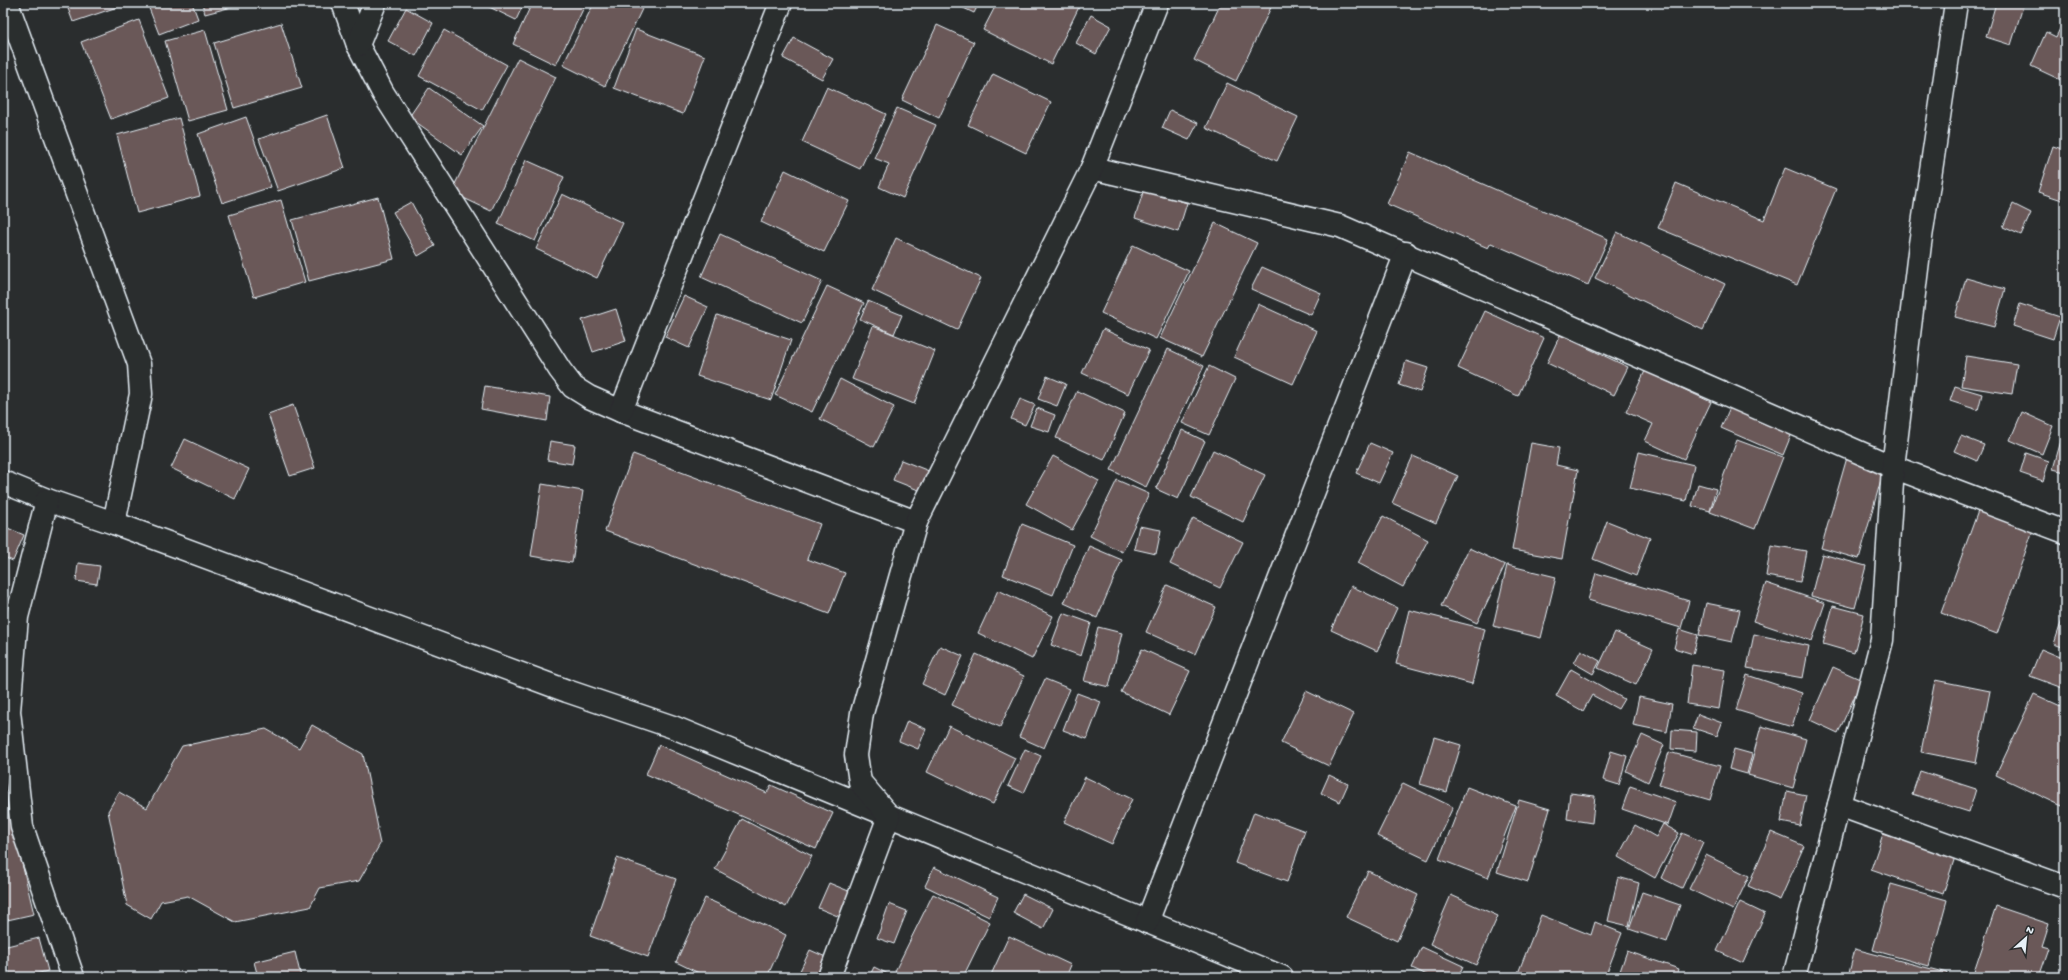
<svg xmlns="http://www.w3.org/2000/svg" width="2068" height="980" viewBox="0 0 2068 980" font-family="'Gochi Hand',sans-serif">
<style>
.building{fill:#6b5958;stroke:#e8f1f8}
.lines{fill:none;stroke-linecap:round;stroke-linejoin:round}
.minor-casing{stroke:#e8f1f8;stroke-width:25}
.minor{stroke:#2a2d2e;stroke-width:22}
</style>
<rect width="100%" height="100%" fill="#2a2d2e"/>
<filter id="ink" filterUnits="userSpaceOnUse"><feTurbulence type="fractalNoise" baseFrequency=".025" numOctaves="2"/><feDisplacementMap in="SourceGraphic" scale="8" xChannelSelector="R" yChannelSelector="G"/><feConvolveMatrix kernelMatrix="1 2 1 2 8 2 1 2 1" color-interpolation-filters="sRGB"/></filter>
<g filter="url(#ink)">
<g class="building">
<path d="M66 3H125L126 4 73 22Z"/>
<path d="M147 3H192L198 19 159 34Z"/>
<path d="M202 3H247L205 14Z"/>
<path d="M481 3H524L516 20Z"/>
<path d="M532 3H586L556 65 513 44Z"/>
<path d="M594 3H629L642 9 605 86 563 65Z"/>
<path d="M953 3H979L974 13Z"/>
<path d="M997 3H1071L1079 7 1051 64 983 30Z"/>
<path d="M1221 3H1273L1236 81 1194 60Z"/>
<path d="M1996 3H2024L2011 45 1986 37Z"/>
<path d="M406 8 433 23 416 56 388 41Z"/>
<path d="M1091 15 1111 26 1096 54 1076 43Z"/>
<path d="M2065 18V82L2031 66 2046 32 2056 37Z"/>
<path d="M139 20 169 98 111 119 81 42Z"/>
<path d="M281 23 302 88 234 108 214 43Z"/>
<path d="M937 25 974 42 939 118 902 100Z"/>
<path d="M636 29 705 56 683 114 614 88Z"/>
<path d="M205 30 228 110 188 121 165 41Z"/>
<path d="M444 30 507 65 482 110 419 76Z"/>
<path d="M794 38 833 59 822 79 783 58Z"/>
<path d="M518 58 556 77 491 211 451 192Z"/>
<path d="M993 74 1051 102 1026 153 968 125Z"/>
<path d="M1227 83 1298 117 1277 161 1206 128Z"/>
<path d="M827 87 886 114 860 169 802 142Z"/>
<path d="M429 88 483 126 462 155 409 117Z"/>
<path d="M897 108 936 125 903 198 879 187 889 164 874 158Z"/>
<path d="M1170 110 1198 123 1189 140 1162 128Z"/>
<path d="M327 115 345 168 278 191 259 139Z"/>
<path d="M246 117 271 187 222 203 198 134Z"/>
<path d="M179 118 200 196 137 213 117 135Z"/>
<path d="M2053 146 2065 150V201L2038 192Z"/>
<path d="M1410 152 1608 239 1588 285 1491 243 1488 248 1387 204Z"/>
<path d="M526 160 564 177 535 241 498 224Z"/>
<path d="M1785 168 1836 189 1797 285 1658 228 1676 183 1764 220Z"/>
<path d="M785 170 849 201 824 252 761 222Z"/>
<path d="M1144 189 1187 203 1178 232 1135 218Z"/>
<path d="M562 194 623 223 597 278 536 249Z"/>
<path d="M378 197 394 259 309 281 292 220Z"/>
<path d="M281 200 305 282 254 297 229 215Z"/>
<path d="M411 202 435 246 418 256 393 212Z"/>
<path d="M2013 204 2031 213 2021 235 2003 227Z"/>
<path d="M1215 223 1257 243 1202 357 1160 338Z"/>
<path d="M1617 232 1725 284 1703 330 1595 278Z"/>
<path d="M720 234 822 281 802 323 701 277Z"/>
<path d="M896 238 981 278 957 330 872 290Z"/>
<path d="M1133 245 1189 271 1156 339 1101 313Z"/>
<path d="M1262 267 1321 293 1311 315 1251 289Z"/>
<path d="M1966 278 2005 289 1994 327 1955 317Z"/>
<path d="M827 286 864 303 812 412 775 395Z"/>
<path d="M684 296 708 307 689 348 665 337Z"/>
<path d="M868 301 902 315 894 334 860 319Z"/>
<path d="M1258 304 1317 331 1293 384 1234 357Z"/>
<path d="M2020 304 2060 317 2053 339 2013 326Z"/>
<path d="M616 309 626 341 593 352 582 320Z"/>
<path d="M1485 311 1544 338 1518 396 1458 368Z"/>
<path d="M717 315 791 340 771 400 697 376Z"/>
<path d="M873 326 935 351 914 404 852 379Z"/>
<path d="M1103 329 1149 350 1128 394 1082 373Z"/>
<path d="M1560 335 1628 367 1614 395 1547 363Z"/>
<path d="M1168 349 1204 366 1146 487 1111 470Z"/>
<path d="M1966 356 2017 364 2012 394 1961 386Z"/>
<path d="M1406 361 1428 368 1420 392 1399 385Z"/>
<path d="M1209 366 1235 379 1209 435 1182 423Z"/>
<path d="M1645 371 1711 402 1684 459 1645 441 1653 424 1626 412Z"/>
<path d="M1047 376 1066 384 1057 406 1038 399Z"/>
<path d="M840 379 894 407 874 447 820 419Z"/>
<path d="M485 386 550 397 547 421 481 409Z"/>
<path d="M1955 386 1982 394 1978 410 1950 401Z"/>
<path d="M1077 391 1125 413 1104 460 1056 438Z"/>
<path d="M1020 399 1035 405 1025 425 1011 419Z"/>
<path d="M293 405 315 468 290 476 268 414Z"/>
<path d="M1731 405 1792 433 1783 455 1721 428Z"/>
<path d="M1037 408 1055 415 1049 432 1030 426Z"/>
<path d="M2022 412 2053 426 2042 454 2010 440Z"/>
<path d="M1182 430 1205 441 1178 499 1156 489Z"/>
<path d="M2064 430H2065V472L2053 469Z"/>
<path d="M1961 436 1984 445 1977 461 1954 451Z"/>
<path d="M185 439 249 469 235 499 171 468Z"/>
<path d="M1737 440 1783 457 1755 529 1710 512Z"/>
<path d="M550 441 575 445 572 464 547 460Z"/>
<path d="M1370 443 1393 453 1379 483 1356 473Z"/>
<path d="M1531 443 1559 448 1556 465 1578 470 1562 559 1512 550Z"/>
<path d="M1213 450 1265 475 1243 522 1191 497Z"/>
<path d="M1639 452 1694 465 1686 501 1630 488Z"/>
<path d="M2026 453 2049 461 2043 481 2020 473Z"/>
<path d="M633 454 820 524 807 559 845 573 829 614 605 531Z"/>
<path d="M1848 454 1885 465 1859 559 1821 548Z"/>
<path d="M1053 456 1099 481 1072 530 1026 504Z"/>
<path d="M1413 456 1458 476 1436 523 1392 503Z"/>
<path d="M901 460 934 473 926 493 893 480Z"/>
<path d="M1117 480 1149 494 1122 552 1090 536Z"/>
<path d="M542 484 583 491 572 563 531 556Z"/>
<path d="M1698 484 1716 489 1710 511 1692 506Z"/>
<path d="M1978 511 2033 530 1997 634 1941 613Z"/>
<path d="M1383 516 1428 540 1403 587 1358 563Z"/>
<path d="M1193 518 1243 542 1220 588 1170 564Z"/>
<path d="M1607 521 1650 538 1636 576 1593 559Z"/>
<path d="M1022 524 1073 545 1053 595 1003 575Z"/>
<path d="M3 526 24 535 13 561 3 557Z"/>
<path d="M1139 526 1161 530 1156 554 1134 549Z"/>
<path d="M1771 545 1806 551 1800 582 1766 576Z"/>
<path d="M1089 546 1122 560 1097 618 1064 603Z"/>
<path d="M1469 548 1505 565 1477 623 1441 606Z"/>
<path d="M1822 554 1866 566 1855 608 1811 596Z"/>
<path d="M78 563 100 566 97 584 76 581Z"/>
<path d="M1507 565 1556 577 1541 638 1493 626Z"/>
<path d="M1596 573 1689 601 1681 628 1588 600Z"/>
<path d="M1766 583 1825 603 1812 641 1753 621Z"/>
<path d="M1167 585 1216 607 1195 654 1146 632Z"/>
<path d="M1351 586 1397 608 1377 651 1331 630Z"/>
<path d="M998 590 1053 616 1032 659 978 633Z"/>
<path d="M1706 603 1740 610 1732 642 1699 635Z"/>
<path d="M1833 606 1864 614 1854 653 1823 644Z"/>
<path d="M1409 610 1485 629 1472 684 1396 664Z"/>
<path d="M2065 611V648L2054 644Z"/>
<path d="M1063 613 1091 623 1081 656 1051 645Z"/>
<path d="M1098 627 1122 633 1109 687 1084 681Z"/>
<path d="M1679 629 1698 635 1693 654 1674 648Z"/>
<path d="M1615 632 1653 649 1636 685 1598 668Z"/>
<path d="M1754 634 1809 646 1803 678 1747 668Z"/>
<path d="M940 646 963 656 945 695 922 684Z"/>
<path d="M1142 649 1190 671 1169 715 1121 692Z"/>
<path d="M2041 649 2065 659V689L2030 676Z"/>
<path d="M1581 650 1600 661 1593 674 1574 663Z"/>
<path d="M976 654 1024 676 1000 727 952 705Z"/>
<path d="M1692 665 1725 670 1719 709 1687 704Z"/>
<path d="M1833 667 1862 680 1838 733 1810 720Z"/>
<path d="M1571 669 1624 699 1618 709 1592 695 1583 711 1556 696Z"/>
<path d="M1747 675 1802 693 1792 727 1736 710Z"/>
<path d="M1045 679 1070 689 1044 748 1019 737Z"/>
<path d="M1935 680 1990 691 1976 763 1921 752Z"/>
<path d="M1306 691 1354 714 1329 766 1281 743Z"/>
<path d="M1077 693 1101 702 1087 739 1063 730Z"/>
<path d="M2034 694 2065 708V801L2062 806 1996 775Z"/>
<path d="M1639 697 1672 704 1667 732 1633 725Z"/>
<path d="M1698 714 1722 723 1717 736 1693 728Z"/>
<path d="M907 721 926 729 918 749 899 741Z"/>
<path d="M312 725 363 754 378 828 377 830 380 844 359 881 320 888 310 907 235 922 188 896 161 901 151 919 127 905 108 811 119 792 147 808 182 746 266 729 299 748Z"/>
<path d="M949 726 1015 758 993 804 927 772Z"/>
<path d="M1761 726 1806 739 1793 788 1748 775Z"/>
<path d="M1672 730 1697 732 1696 751 1671 749Z"/>
<path d="M1642 735 1664 745 1648 782 1626 771Z"/>
<path d="M1434 737 1461 745 1447 792 1420 784Z"/>
<path d="M659 745 767 793 771 785 833 813 816 849 646 774Z"/>
<path d="M1025 749 1041 756 1024 793 1008 786Z"/>
<path d="M1734 749 1752 754 1747 774 1729 769Z"/>
<path d="M1611 751 1627 756 1619 785 1603 780Z"/>
<path d="M1669 752 1720 766 1710 800 1659 785Z"/>
<path d="M1920 771 1976 789 1969 812 1912 794Z"/>
<path d="M1329 775 1348 784 1340 802 1321 793Z"/>
<path d="M1085 777 1132 799 1112 844 1064 822Z"/>
<path d="M3 783 34 914 3 921Z"/>
<path d="M1403 783 1453 807 1428 860 1377 836Z"/>
<path d="M1630 786 1676 802 1668 825 1622 809Z"/>
<path d="M1467 787 1516 806 1488 878 1439 859Z"/>
<path d="M1787 791 1806 795 1800 826 1781 822Z"/>
<path d="M1570 793 1595 796 1592 823 1567 819Z"/>
<path d="M1519 800 1550 809 1528 882 1497 872Z"/>
<path d="M1254 812 1305 831 1287 882 1235 863Z"/>
<path d="M742 819 812 856 786 907 715 869Z"/>
<path d="M1663 824 1679 833 1655 878 1618 857 1635 825 1656 837Z"/>
<path d="M1771 832 1804 846 1780 900 1748 886Z"/>
<path d="M1682 833 1703 842 1682 888 1661 878Z"/>
<path d="M1883 834 1955 857 1943 894 1871 869Z"/>
<path d="M1706 855 1749 876 1733 910 1689 889Z"/>
<path d="M617 858 676 879 648 957 590 936Z"/>
<path d="M934 867 998 897 989 917 925 886Z"/>
<path d="M1368 871 1418 895 1397 941 1346 917Z"/>
<path d="M1618 877 1639 883 1629 926 1608 921Z"/>
<path d="M829 883 851 892 840 917 818 908Z"/>
<path d="M1891 884 1947 900 1929 966 1873 950Z"/>
<path d="M1642 892 1680 905 1667 942 1629 929Z"/>
<path d="M933 894 990 922 963 977H906L895 971Z"/>
<path d="M1023 894 1053 909 1043 929 1013 913Z"/>
<path d="M1451 895 1498 916 1476 965 1430 944Z"/>
<path d="M705 898 786 935 767 977H707L676 962Z"/>
<path d="M1740 902 1765 914 1743 963 1717 951Z"/>
<path d="M889 904 907 911 894 944 877 938Z"/>
<path d="M1996 906 2049 924 2042 946 2049 948 2039 977H1979L1973 975Z"/>
<path d="M1541 915 1591 935 1595 922 1622 933 1605 977H1527L1518 973Z"/>
<path d="M1009 936 1071 965 1066 977H990Z"/>
<path d="M39 938 48 971 22 977H3V947Z"/>
<path d="M1422 947 1463 966 1458 977H1431L1412 968Z"/>
<path d="M1855 949 1947 973 1946 977H1848Z"/>
<path d="M810 950 828 958 819 977H797Z"/>
<path d="M1627 951 1679 969 1676 977H1618Z"/>
<path d="M295 952 301 977H258L254 962Z"/>
<path d="M874 967 894 977H869Z"/>
</g>
<g class="lines">
<g class="minor-casing">
<g id="minor">
<path d="M7 3 139 364 141 394 114 523"/>
<path d="M343 3 358 45 383 93 560 370 573 387 589 397 621 411 916 522"/>
<path d="M358 45 375 3"/>
<path d="M1092 168 1340 226 1893 467 2065 532"/>
<path d="M621 411 781 3"/>
<path d="M3 482 47 500 114 523 567 691 673 727 1282 977"/>
<path d="M47 500 17 617 9 711 22 827 73 977"/>
<path d="M1839 805 2065 887"/>
<path d="M1147 922 1406 253"/>
<path d="M829 977 889 816 860 782 856 755 862 713 916 522 1092 168 1157 3"/>
<path d="M1794 977 1882 640 1893 467 1920 244 1956 3"/>
</g>
</g>
<use href="#minor" class="minor"/>
</g>
</g>
<rect width="2068" height="980" fill="none" stroke="#2a2d2e" stroke-width="16"/>
<rect x="8" y="8" width="2052" height="964" fill="none" stroke="#e8f1f8" stroke-width="1.5" filter="url(#ink)"/>
<g transform="translate(2026 938) rotate(27)" stroke="#2a2d2e" stroke-width="3" paint-order="stroke">
<path d="M0-3L7 15L0 10L-7 15Z" fill="#e8f1f8"/>
<text y="-6" font-size="11" font-weight="bold" text-anchor="middle" fill="#e8f1f8">N</text>
</g>
</svg>
